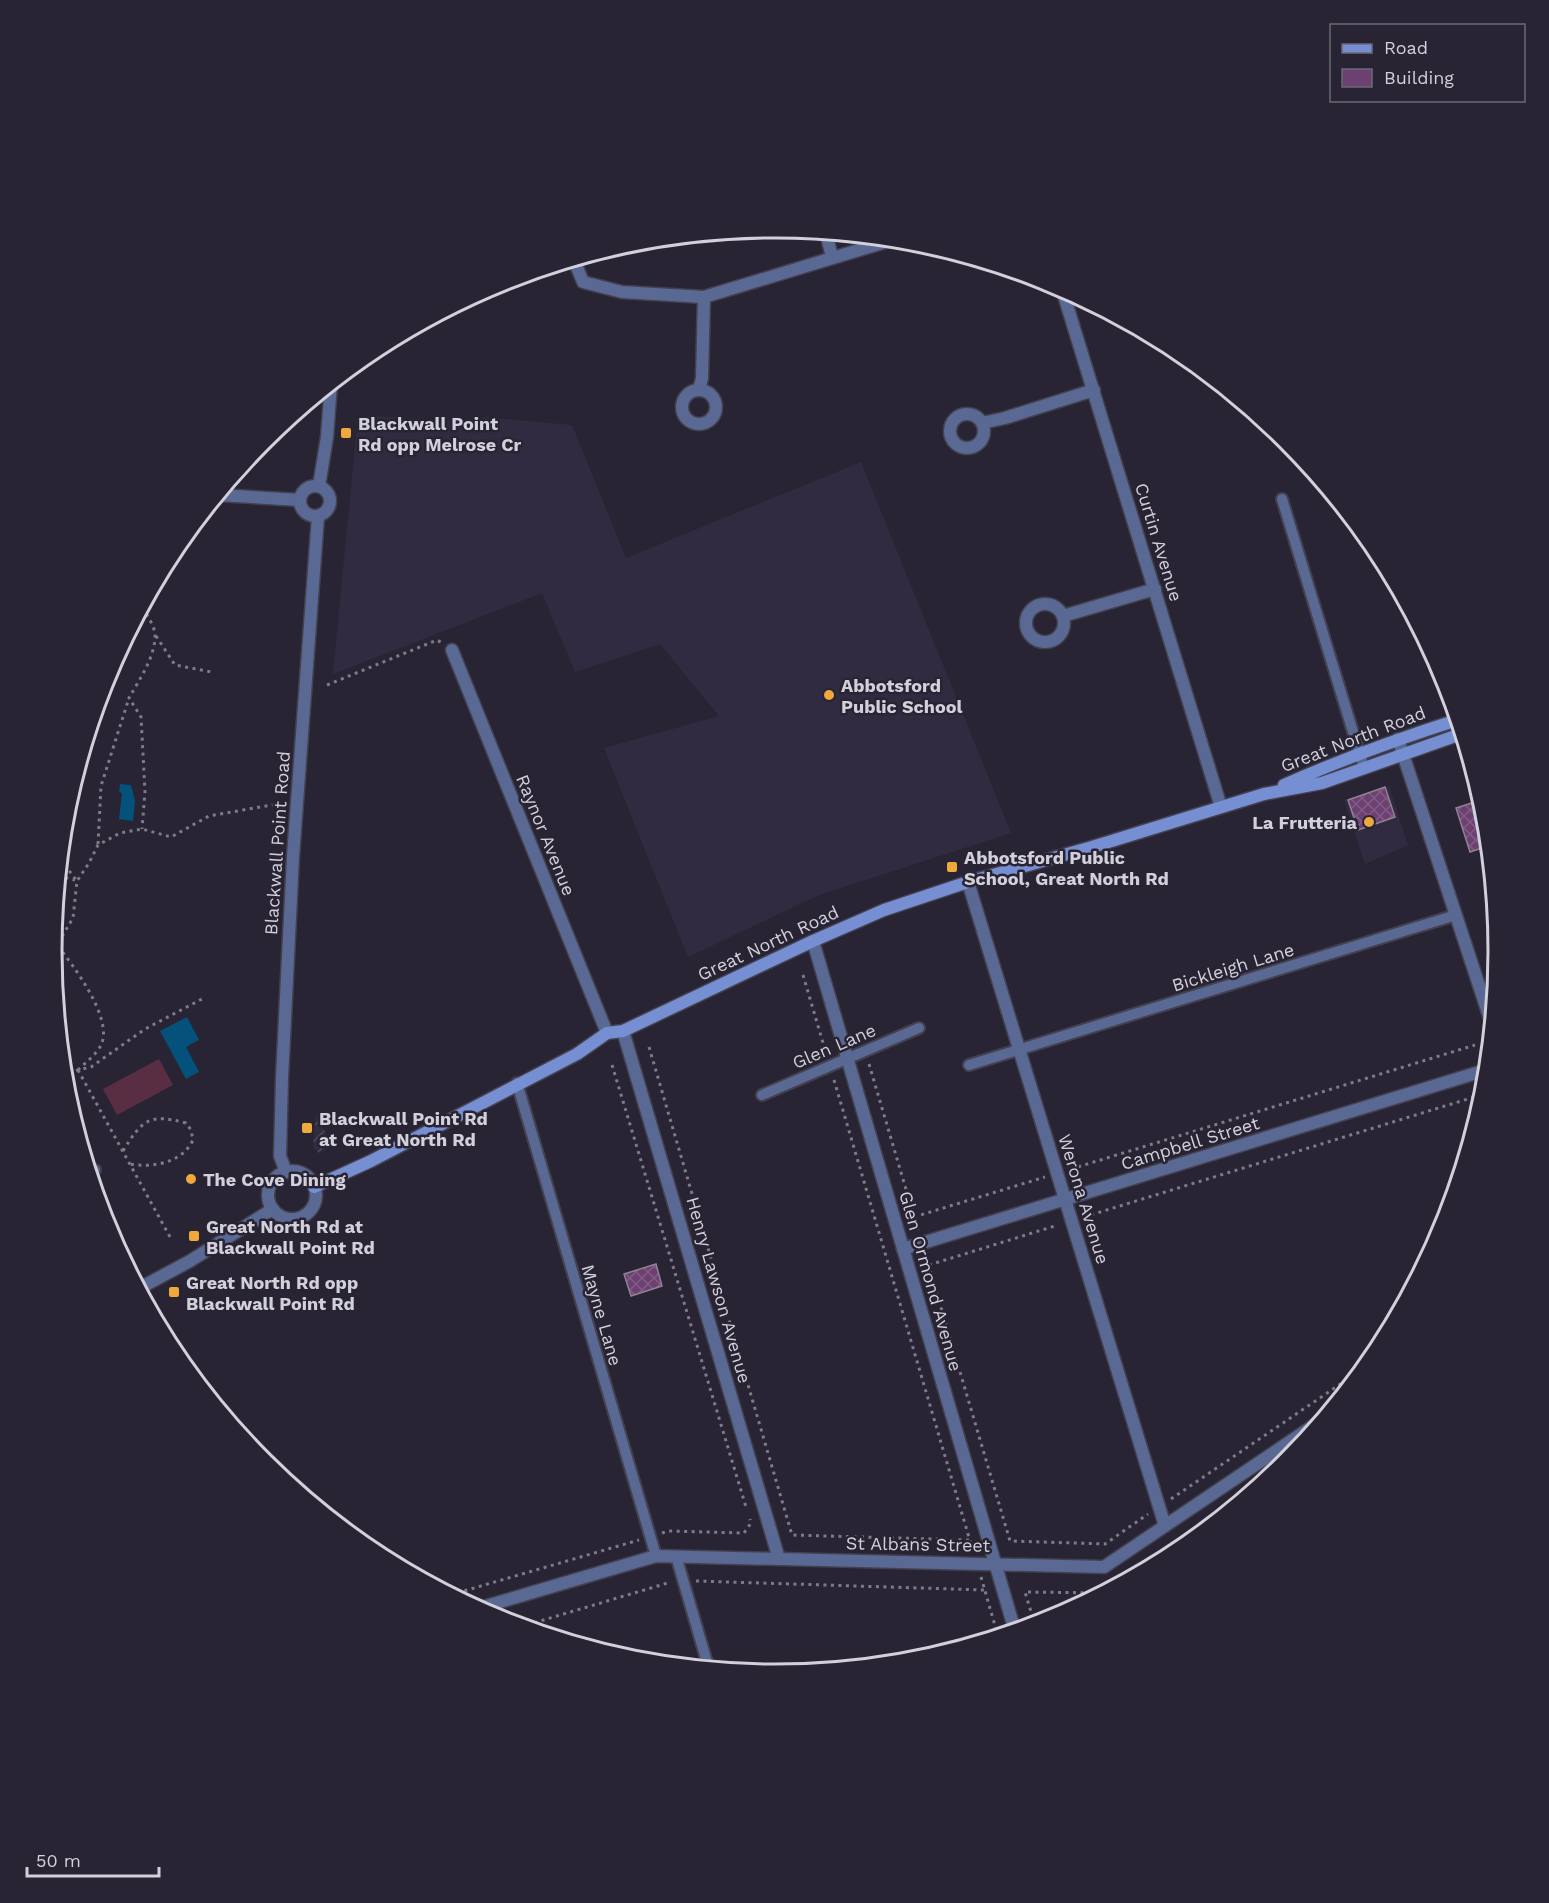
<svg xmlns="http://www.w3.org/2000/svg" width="1549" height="1903" viewBox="0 0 1549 1903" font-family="'Work Sans',sans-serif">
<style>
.built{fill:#312b41}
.industrial{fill:url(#industrial-furrows)}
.park{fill:#592e42}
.water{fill:#04527b}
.building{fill:url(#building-cross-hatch);stroke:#918292;stroke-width:1.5}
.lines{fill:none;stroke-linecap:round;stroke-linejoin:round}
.service-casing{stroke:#43404f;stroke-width:14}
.minor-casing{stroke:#43404f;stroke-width:15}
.tertiary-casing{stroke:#43404f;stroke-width:15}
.secondary-casing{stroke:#43404f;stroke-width:15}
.path{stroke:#7e7b88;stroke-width:3;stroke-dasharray:3 4.5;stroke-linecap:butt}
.service{stroke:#596994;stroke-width:10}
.minor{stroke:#596994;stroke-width:12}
.tertiary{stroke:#596994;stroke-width:12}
.secondary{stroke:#768ed2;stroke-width:12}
.poi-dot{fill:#eea83c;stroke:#282434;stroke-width:2}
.labels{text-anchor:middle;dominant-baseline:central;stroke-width:5;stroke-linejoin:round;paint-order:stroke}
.poi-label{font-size:18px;font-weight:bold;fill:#d2d0da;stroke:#282434;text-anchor:start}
.street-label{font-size:18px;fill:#d2d0da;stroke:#282434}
.rim{fill:none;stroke:#d2d0da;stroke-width:3}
</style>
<defs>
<pattern id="industrial-furrows" width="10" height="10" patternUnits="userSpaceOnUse" patternTransform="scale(1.5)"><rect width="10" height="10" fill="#312b41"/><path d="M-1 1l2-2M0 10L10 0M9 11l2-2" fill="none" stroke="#4e495c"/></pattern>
<pattern id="building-cross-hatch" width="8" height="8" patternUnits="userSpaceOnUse" patternTransform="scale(1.5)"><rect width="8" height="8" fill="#6d4072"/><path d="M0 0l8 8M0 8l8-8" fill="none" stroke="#815b86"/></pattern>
</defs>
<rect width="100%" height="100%" fill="#282434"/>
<g class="built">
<path d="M358 415 479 422 483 417 572 425 626 558 861 462 1011 833 819 895 688 957 604 748 719 716 660 644 575 672 542 593 333 674Z"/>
<path d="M1389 786 1408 845 1365 864 1344 800Z"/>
</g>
<path class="industrial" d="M316 1114 332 1146 319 1153 313 1148Z"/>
<path class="park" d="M159 1059 173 1085 117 1115 103 1089Z"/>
<g class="water">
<path d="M120 784 131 785 135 801 133 821 119 819 122 793 119 792Z"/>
<path d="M187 1017 199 1040 186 1047 199 1072 186 1079 160 1031Z"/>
</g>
<g class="building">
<path d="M1385 787 1395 817 1358 830 1348 800Z"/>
<path d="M1481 800 1484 811 1488 846 1470 852 1456 808Z"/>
<path d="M656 1264 662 1286 631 1296 624 1274Z"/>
</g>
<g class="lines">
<g class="service-casing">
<g id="service">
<path d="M1282 499 1364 768"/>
<path d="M969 1065 1456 915"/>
<path d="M517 1083 656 1556"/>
<path d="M762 1095 919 1028"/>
<path d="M89 1173 95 1170"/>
<path d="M676 1556 709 1669"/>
</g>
</g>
<g class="minor-casing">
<g id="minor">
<path d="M826 233 832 257"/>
<path d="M574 260 583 282 622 292 704 297 892 240"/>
<path d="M1062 289 1221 807"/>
<path d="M699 390 702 378 704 297"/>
<circle cx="699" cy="407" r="17"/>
<circle cx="967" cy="431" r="17"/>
<path d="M982 423 1005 418 1094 390"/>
<path d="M218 495 300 500"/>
<circle cx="1045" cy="623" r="19"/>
<path d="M1063 616 1155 589"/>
<path d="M452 650 607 1033"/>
<path d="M1398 739 1491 1022"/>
<path d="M968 882 1165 1526"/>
<path d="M813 941 1015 1631"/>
<path d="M623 1031 779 1559"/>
<path d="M903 1249 1486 1070"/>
<path d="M476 1609 656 1556 1104 1567 1322 1420"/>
</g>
</g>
<g class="tertiary-casing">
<g id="tertiary">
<circle cx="315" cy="501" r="15"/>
<path d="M319 486 327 437 331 384"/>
<circle cx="292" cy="1195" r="24"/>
<path d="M286 1172 280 1156 282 1078 293 857 318 516"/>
<path d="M138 1289 190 1261 273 1209"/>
</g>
</g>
<g class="secondary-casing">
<g id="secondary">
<path d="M1284 785C1340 760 1398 739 1457 720"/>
<path d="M314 1187 371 1161 577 1054 607 1033 623 1031 813 941 884 910 968 882 1092 847 1264 794 1322 783 1461 734"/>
</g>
</g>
<g class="path">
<path d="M142 608C147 615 154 625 155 634 156 656 139 680 129 698L141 717 145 792 142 829"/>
<path d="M156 636 175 665 212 672"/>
<path d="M327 685 437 640 442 643"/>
<path d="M98 844 101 786 129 698"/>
<path d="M60 859 77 881"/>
<path d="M58 876 75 880"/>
<path d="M51 950 57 945"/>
<path d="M803 975 826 1053"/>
<path d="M649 1047 792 1535 969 1540"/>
<path d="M869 1064 918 1230"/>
<path d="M612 1065 746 1507"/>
<path d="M78 1070C85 1063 97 1054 101 1045 114 1019 73 965 57 945L73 918 77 881 89 863 98 845 120 833 142 829 171 837 209 816 277 804"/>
<path d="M78 1070 170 1237"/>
<path d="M63 1078 78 1070 91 1067 145 1029 202 999"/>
<path d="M834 1080 973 1551"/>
<path d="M123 1151C142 1120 149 1113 186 1123L191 1130 193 1140C182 1163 153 1168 130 1164"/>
<path d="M1071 1169 1475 1045"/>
<path d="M914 1217 1045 1177"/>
<path d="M1084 1217 1484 1094"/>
<path d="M926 1257 1010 1541 1105 1544 1148 1514"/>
<path d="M929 1265 1058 1225"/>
<path d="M1171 1499 1364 1368"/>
<path d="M662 1533 668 1531 744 1533 751 1523 750 1519"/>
<path d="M981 1577 998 1636"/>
<path d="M696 1581 984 1590"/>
<path d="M450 1595 639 1540"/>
<path d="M1035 1625 1025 1592 1102 1593"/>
<path d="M520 1627 671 1582"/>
</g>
<use href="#service" class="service"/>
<use href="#minor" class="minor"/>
<use href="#tertiary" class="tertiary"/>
<use href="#secondary" class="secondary"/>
</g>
<g class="poi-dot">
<rect x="340" y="427" width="12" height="12" rx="3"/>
<circle cx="829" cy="695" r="6"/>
<circle cx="1369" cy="822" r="6"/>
<rect x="946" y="861" width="12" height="12" rx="3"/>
<rect x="301" y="1122" width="12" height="12" rx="3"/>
<circle cx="191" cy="1179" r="6"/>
<rect x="188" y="1230" width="12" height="12" rx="3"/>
<rect x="168" y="1286" width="12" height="12" rx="3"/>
</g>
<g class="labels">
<g class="poi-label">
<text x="358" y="423">Blackwall Point<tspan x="358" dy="21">Rd opp Melrose Cr</tspan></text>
<text x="841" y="685">Abbotsford<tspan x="841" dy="21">Public School</tspan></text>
<text x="1357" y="822" text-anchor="end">La Frutteria</text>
<text x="964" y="857">Abbotsford Public<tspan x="964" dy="21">School, Great North Rd</tspan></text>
<text x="319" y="1118">Blackwall Point Rd<tspan x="319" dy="21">at Great North Rd</tspan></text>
<text x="203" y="1179">The Cove Dining</text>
<text x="206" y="1226">Great North Rd at<tspan x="206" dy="21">Blackwall Point Rd</tspan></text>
<text x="186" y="1282">Great North Rd opp<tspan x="186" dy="21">Blackwall Point Rd</tspan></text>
</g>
<g class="street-label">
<text transform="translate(1159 542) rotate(73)">Curtin Avenue</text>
<text transform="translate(1353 739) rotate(-21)">Great North Road</text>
<text transform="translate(546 835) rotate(68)">Raynor Avenue</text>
<text transform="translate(277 843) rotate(-86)">Blackwall Point Road</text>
<text transform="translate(768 943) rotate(-25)">Great North Road</text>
<text transform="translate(1233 967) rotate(-17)">Bickleigh Lane</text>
<text transform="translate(834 1046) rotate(-23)">Glen Lane</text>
<text transform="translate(1190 1143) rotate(-17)">Campbell Street</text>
<text transform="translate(1084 1199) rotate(73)">Werona Avenue</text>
<text transform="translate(931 1281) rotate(74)">Glen Ormond Avenue</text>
<text transform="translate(719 1290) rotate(74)">Henry Lawson Avenue</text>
<text transform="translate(602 1315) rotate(74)">Mayne Lane</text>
<text transform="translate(918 1544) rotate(1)">St Albans Street</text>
</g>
</g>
<path d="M0 0H1549V1903H0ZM62 951a713 713 0 1 1 1426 0a713 713 0 1 1-1426 0Z" fill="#282434" fill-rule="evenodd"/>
<path class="rim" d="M62 951a713 713 0 1 1 1426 0a713 713 0 1 1-1426 0Z"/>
<rect x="1330" y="24" width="195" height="78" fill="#282434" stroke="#6c6976" stroke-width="1.5"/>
<rect x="1342" y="44" width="30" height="9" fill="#768ed2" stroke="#6c6976" stroke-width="1.5"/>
<text x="1384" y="54" font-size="18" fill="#d2d0da">Road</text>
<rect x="1342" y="69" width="30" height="18" fill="#6d4072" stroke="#6c6976" stroke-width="1.5"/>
<text x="1384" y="84" font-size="18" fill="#d2d0da">Building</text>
<path d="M27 1867v9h132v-9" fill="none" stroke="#d2d0da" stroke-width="3"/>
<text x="36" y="1867" font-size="18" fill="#d2d0da" stroke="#282434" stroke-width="4.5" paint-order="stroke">50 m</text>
</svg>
